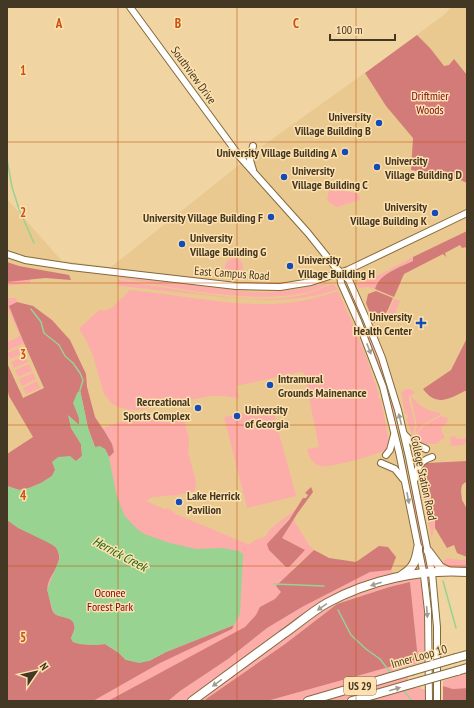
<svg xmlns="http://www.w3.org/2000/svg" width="474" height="708" viewBox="0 0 474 708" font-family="'PT Sans Narrow',sans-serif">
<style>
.built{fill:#e9c990}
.green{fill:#fcadaa}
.forest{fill:#d27b79}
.water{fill:#98d391}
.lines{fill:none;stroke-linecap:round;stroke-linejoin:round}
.stream{stroke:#98d391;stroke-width:1.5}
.secondary-casing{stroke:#83693a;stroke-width:8}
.highway-casing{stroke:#83693a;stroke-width:10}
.secondary{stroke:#fff;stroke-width:6}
.highway{stroke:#fff;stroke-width:8}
.highway-bridge-casing{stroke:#83693a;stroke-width:10;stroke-linecap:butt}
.highway-bridge{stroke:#fff;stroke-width:8}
.oneway{fill:#a19c92}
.grid{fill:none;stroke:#c75211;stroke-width:1;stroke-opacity:0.55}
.poi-dot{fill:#144cb7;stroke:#fee1af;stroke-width:1.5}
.labels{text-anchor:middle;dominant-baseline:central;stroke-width:3;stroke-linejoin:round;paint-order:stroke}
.shield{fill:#fee1af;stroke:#7b6b4e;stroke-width:1}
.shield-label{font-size:11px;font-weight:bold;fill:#433824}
.street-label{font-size:12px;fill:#433824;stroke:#fee1af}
.park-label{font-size:12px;fill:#760819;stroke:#fee1af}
.poi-label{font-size:12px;font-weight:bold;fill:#433824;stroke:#fee1af;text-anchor:start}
.water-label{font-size:13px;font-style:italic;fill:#186711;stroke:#fee1af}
.grid-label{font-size:13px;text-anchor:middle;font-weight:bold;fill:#c75211;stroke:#fee1af;stroke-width:3;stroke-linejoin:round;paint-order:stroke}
</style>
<rect width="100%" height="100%" fill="#f0d4a2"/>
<path class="built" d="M451 7H467V566H450L401 571 359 582 180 701H7V199L62 261 111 267 239 165 247 157 383 60 445 14Z"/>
<g class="green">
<path d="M338 187 342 188V190L359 194 360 200 337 207 327 201 329 190 336 191Z"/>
<path d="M413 257V261C399 268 380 273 375 289L368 287 359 288 357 284 381 274Z"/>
<circle cx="234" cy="267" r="9"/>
<path d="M120 277 253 292H271L297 289 331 282C286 313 171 287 119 278Z"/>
<path d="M30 279V283L7 286V282Z"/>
<path d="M118 280C132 281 147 285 161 287 205 294 253 304 298 296 311 293 321 288 333 284L338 289C295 305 248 300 205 295 176 292 148 289 120 286L118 285Z"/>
<path d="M129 290C172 294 214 303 257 304 284 305 313 300 338 291L364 350 379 395 378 396 379 399H381L389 442 387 449C380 454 328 469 320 466 312 464 309 456 307 449L319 447 304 373 301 372 236 386 239 398 223 396H210L139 410H131L118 407 112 404 104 394 93 356 86 340 79 329 99 310C109 313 115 305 122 297H124Z"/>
<path d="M349 291C354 303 360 313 365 324 381 356 390 390 399 424L393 414 373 350 347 292Z"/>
<path d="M7 298H16L17 302 10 306 24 343 7 351V342L20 336 7 307Z"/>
<path d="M394 299 400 301 393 317 388 313Z"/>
<path d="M21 347 24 353 10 359 7 353Z"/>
<path d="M25 355 28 362 14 368 11 362Z"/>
<path d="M29 364 32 371 18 377 15 370Z"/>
<path d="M33 373 36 379 22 386 19 379Z"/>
<path d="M37 381 40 388 26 394 23 388Z"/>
<path d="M406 389H410L415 392 409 397V400L415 423 413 437 406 418H408L407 413 405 414 402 396 401 395 402 392Z"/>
<path d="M411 396C419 406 427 411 440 413V415L422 425 415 436 417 425 412 403Z"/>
<path d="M272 407 296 496 247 508 224 417Z"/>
<path d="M182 413 189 439 188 452 196 482 195 491 182 494 180 493 179 495 152 497 146 501 164 509 168 508 176 514 245 543 249 544 257 539 262 538 266 536 270 529 296 509 276 535 267 544 305 550 282 538 293 519 309 545 314 550 292 569V579L258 623 156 701H7V464L120 422 151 420Z"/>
<path d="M441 416 447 418 448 420 447 423 441 427 442 432 444 436V439H441L438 444H422L415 442C416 428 430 422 441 416Z"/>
<path d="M454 436 458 439 467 438V441L463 445 451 446 450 438Z"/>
<path d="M420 479 430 498 429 510 435 524 432 539Z"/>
<path d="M408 484 414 494 428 568H425Z"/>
<path d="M447 558 461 560 467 559V569L447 567 440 564Z"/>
<path d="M391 570 394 575 290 625 187 701H168L180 691 228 659 267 628 302 607 370 571Z"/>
<path d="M411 578H419L421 582 424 609 425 661 298 701H267L418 659 410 582 389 587 337 604 285 644 206 699 205 701H196L329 607 365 591Z"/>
<path d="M467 673V688L453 689 443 686V681Z"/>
<path d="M408 675V681L341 701H319Z"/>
<path d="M421 687V689H425V701H363L404 689 405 690Z"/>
</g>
<g class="forest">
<path d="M417 35 430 48 444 66 449 65 454 59 467 75V183L458 179 411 170 413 138 386 106 365 73Z"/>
<path d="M467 231V250L465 247 462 248 460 245 445 253 446 257 443 254 404 274 394 297 375 289C380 273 399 268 413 261V257Z"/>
<path d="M7 262 19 266 69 275 71 280 45 278 7 282Z"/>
<path d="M376 291 393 298C388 309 386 318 374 323L366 303 368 294Z"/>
<path d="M17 302 33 306 52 320 70 340 86 374 87 387 95 417 105 432 112 444 114 452 109 457 105 449 95 447 88 428 80 390 74 403 79 418V425L69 416 71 428 81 444 82 456 76 461 55 470 52 476 41 483 29 488 19 490 7 486V454L33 437 9 396 7 387V363L23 398 44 388 24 343 9 306Z"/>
<path d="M467 338V390C450 398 437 408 423 389L451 370Z"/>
<path d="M467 461V481L462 485 461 491 462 500 467 509V557L457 553 454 545 447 548 435 528V520L430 509 431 496 428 490 426 482 421 478C420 472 420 466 427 463Z"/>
<path d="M311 487 313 492 297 514 282 538 305 550 289 567H286L269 550 267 544 289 520 303 498H306L308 495 305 493Z"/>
<path d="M7 520C11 522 15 526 20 528 28 533 52 541 57 549 66 565 44 577 48 592 49 596 51 608 53 612 59 621 84 612 71 638L73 642 80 644 94 645 105 644 119 653 126 660 149 661 166 652 234 625 232 629 160 663 93 701H7Z"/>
<path d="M379 546 388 547 396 557 391 570 370 572 302 607 267 628 228 659 180 691 168 701H108L245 627 256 615 260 607 275 599 281 592 276 586 314 550 329 558 356 562Z"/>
<path d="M410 582 418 659 267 701H205L206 699 285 644 337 604 389 587Z"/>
<path d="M443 686 453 689 467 688V701H443Z"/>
</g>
<path class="water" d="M80 390 88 428 95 447 100 446 105 449 109 457 116 493 124 515 136 528 144 534 170 543 196 549 222 548 239 551 243 554 240 614 234 625 166 652 149 661 139 663 126 660 119 653 105 644 94 645 80 644 73 642 71 638 75 628 73 622 70 619 56 615 53 611 47 590 60 557 56 547 47 542 18 528 7 520V486L19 490 29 488 41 483 52 476 55 470 52 462 58 457 70 456 76 461 82 456 81 444 71 428 68 415 79 425V418L73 403 77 393Z"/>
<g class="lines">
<g class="stream">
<path d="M7 159 12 187 19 209 34 243"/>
<path d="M31 309 41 322 44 333 59 345 65 356 73 363 80 373 83 380 80 390"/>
<path d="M443 581 456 628"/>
<path d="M274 584 324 586"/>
<path d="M338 610 351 635 366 649 380 659 390 672"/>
<path d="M404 691 412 701"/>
</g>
<g class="secondary-casing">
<g id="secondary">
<path d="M130 7 240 157 308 233 336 268 349 280 367 321 382 358 398 410 409 457 432 573 437 627V701"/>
<path d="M253 146 250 160 253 170"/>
<path d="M7 254 25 260 71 267 236 286 280 287 311 282 348 270 467 213"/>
<path d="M340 273 341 283 358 321 383 387 399 452 424 576 428 611 429 701"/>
<path d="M404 434 413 443 426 449"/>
<path d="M386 455 390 450 394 435"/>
<path d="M381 463 395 469 403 479"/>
<path d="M415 479C417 467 420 461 432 457"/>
</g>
</g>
<g class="highway-casing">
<g id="highway">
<path d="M428 551 440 567 448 571"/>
<path d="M402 575C414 568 416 560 418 548"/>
<path d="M456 658 467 655"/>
<path d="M457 671 467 668"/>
<path d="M192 701C222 679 252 657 282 635 297 625 311 612 327 603 369 580 419 569 467 572"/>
<path d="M308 701 411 671"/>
<path d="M352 701 411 684"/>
</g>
</g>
<use href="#secondary" class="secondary"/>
<use href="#highway" class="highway"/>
<g class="highway-bridge-casing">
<g id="highway-bridge">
<path d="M411 671 456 658"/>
<path d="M411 684 457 671"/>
</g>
</g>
<use href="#highway-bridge" class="highway-bridge"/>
</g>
<defs><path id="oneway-solid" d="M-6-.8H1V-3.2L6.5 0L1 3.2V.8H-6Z"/></defs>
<g class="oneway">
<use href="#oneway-solid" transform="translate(369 349) rotate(69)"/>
<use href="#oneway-solid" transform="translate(400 419) rotate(-104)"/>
<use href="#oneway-solid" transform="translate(408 498) rotate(79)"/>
<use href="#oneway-solid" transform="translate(376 584) rotate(163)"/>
<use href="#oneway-solid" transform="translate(322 607) rotate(146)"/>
<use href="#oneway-solid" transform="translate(427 612) rotate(86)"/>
<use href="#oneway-solid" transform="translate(217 683) rotate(144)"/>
<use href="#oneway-solid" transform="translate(395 689) rotate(-16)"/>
</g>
<path class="grid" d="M118 7V701M237 7V701M356 7V701M7 142H467M7 283H467M7 425H467M7 566H467"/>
<g class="poi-dot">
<circle cx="379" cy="123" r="4"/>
<circle cx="345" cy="152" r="4"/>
<circle cx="377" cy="167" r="4"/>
<circle cx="284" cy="177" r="4"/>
<circle cx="435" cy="213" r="4"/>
<circle cx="271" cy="217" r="4"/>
<circle cx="182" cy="244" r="4"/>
<circle cx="290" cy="266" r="4"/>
<path d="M419 317h4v4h4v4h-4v4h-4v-4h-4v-4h4z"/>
<circle cx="270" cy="385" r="4"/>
<circle cx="198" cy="408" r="4"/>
<circle cx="237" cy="416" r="4"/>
<circle cx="179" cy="502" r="4"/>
</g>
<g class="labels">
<rect class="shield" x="344" y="677" width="32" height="18" rx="3"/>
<g class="shield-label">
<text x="360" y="686">US 29</text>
</g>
<g class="street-label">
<text transform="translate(194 75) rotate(54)">Southview Drive</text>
<text transform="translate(232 273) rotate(4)">East Campus Road</text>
<text transform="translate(424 478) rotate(78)">College Station Road</text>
<text transform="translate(419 656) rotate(-16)">Inner Loop 10</text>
</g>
<g class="park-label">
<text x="430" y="95">Driftmier<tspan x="430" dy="14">Woods</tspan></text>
<text x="110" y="592">Oconee<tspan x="110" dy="14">Forest Park</tspan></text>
</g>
<g class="poi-label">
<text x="371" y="116" text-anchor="end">University<tspan x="371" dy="14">Village Building B</tspan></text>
<text x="337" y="152" text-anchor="end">University Village Building A</text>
<text x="385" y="160">University<tspan x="385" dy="14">Village Building D</tspan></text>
<text x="292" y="170">University<tspan x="292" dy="14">Village Building C</tspan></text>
<text x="427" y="206" text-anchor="end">University<tspan x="427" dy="14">Village Building K</tspan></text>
<text x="263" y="217" text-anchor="end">University Village Building F</text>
<text x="190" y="237">University<tspan x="190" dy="14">Village Building G</tspan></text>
<text x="298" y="259">University<tspan x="298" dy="14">Village Building H</tspan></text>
<text x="412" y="316" text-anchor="end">University<tspan x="412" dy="14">Health Center</tspan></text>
<text x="278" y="378">Intramural<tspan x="278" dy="14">Grounds Mainenance</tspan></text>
<text x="190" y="401" text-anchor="end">Recreational<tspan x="190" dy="14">Sports Complex</tspan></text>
<text x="245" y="409">University<tspan x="245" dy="14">of Georgia</tspan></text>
<text x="187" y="495">Lake Herrick<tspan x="187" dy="14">Pavilion</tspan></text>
</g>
<g class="water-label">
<text transform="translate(120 554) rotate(28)">Herrick Creek</text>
</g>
</g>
<g class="grid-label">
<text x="59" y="28">A</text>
<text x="178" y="28">B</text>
<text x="296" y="28">C</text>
<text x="23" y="75">1</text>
<text x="23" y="217">2</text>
<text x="23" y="359">3</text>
<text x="23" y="500">4</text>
<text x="23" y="642">5</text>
</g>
<rect width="474" height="708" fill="none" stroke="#433824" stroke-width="16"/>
<g transform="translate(36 672) rotate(56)" stroke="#fee1af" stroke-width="3" paint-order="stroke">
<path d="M0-3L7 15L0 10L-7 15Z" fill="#433824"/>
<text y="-6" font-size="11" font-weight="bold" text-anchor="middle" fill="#433824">N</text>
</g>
<path d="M330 34v6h65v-6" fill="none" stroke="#433824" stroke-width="2"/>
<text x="336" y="34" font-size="12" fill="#433824" stroke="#fee1af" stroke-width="3" paint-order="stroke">100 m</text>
</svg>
